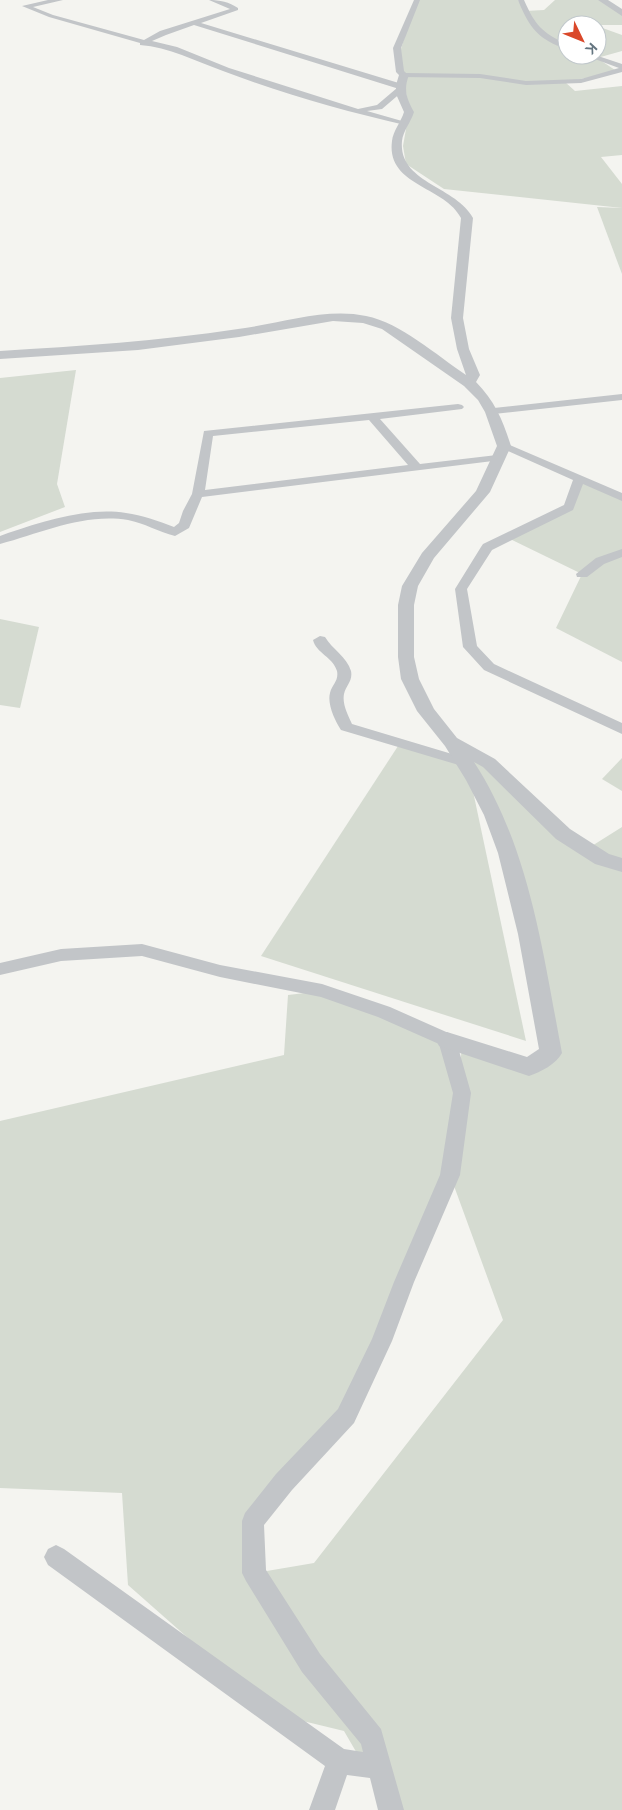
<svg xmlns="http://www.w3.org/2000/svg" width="622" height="1810" viewBox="0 0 622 1810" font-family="Arial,sans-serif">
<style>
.green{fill:#d5dbd1;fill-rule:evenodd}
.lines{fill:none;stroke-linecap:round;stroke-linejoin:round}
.minor{fill:#c2c5c8;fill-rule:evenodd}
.tertiary{fill:#c2c5c8;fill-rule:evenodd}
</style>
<rect width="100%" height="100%" fill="#f4f4f0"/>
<g class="green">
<path d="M416 0H518L525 11 544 10 555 0H603L622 10V25H567V55H597V26L622 35V51L597 58 618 72 565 82 575 91 622 86V155L601 157 622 184V208L444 189 406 164 403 146 409 112 400 52Z"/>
<path d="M597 207 622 208V274Z"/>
<path d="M76 370 57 484 65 507 0 532V378Z"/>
<path d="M579 479 622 497V662L556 628 582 574 506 537 569 507Z"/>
<path d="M0 619 39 627 20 708 0 705Z"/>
<path d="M400 743 467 763 526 1041 261 956Z"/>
<path d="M468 752 587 849 622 827V1810H390L344 1731 274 1714 128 1585 122 1493 0 1488V1121L284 1055 288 995 322 991 447 1040 459 1079 462 1045 530 1067 550 1053 518 894ZM450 1175 503 1320 314 1563 255 1573 253 1521 346 1416Z"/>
<path d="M622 758V791L602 779Z"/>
</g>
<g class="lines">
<g class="minor">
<path d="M48 0H63L33 7 53 15 144 40 160 31 230 9 209 0C220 0 229 2 238 8V10L201 23 402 84 403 91 382 109 367 111 409 123 405 125C344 111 281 93 223 71 195 61 169 47 140 45V43L49 17 22 6ZM194 25 396 88H397L377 105 358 109 229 68 177 47 152 41 166 35Z"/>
<path d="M414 0H420L401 48 404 71 406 73 480 74 526 81 581 79 619 68 584 55H595L622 64V72L581 83 526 85 480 78 401 77 396 72 393 48Z"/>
<path d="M518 0H524C535 25 542 33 567 44V49C538 40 529 27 518 0Z"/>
<path d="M622 394V400L494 414 488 411 494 408Z"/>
<path d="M458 404 462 405 464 407 462 409 380 419 420 464 497 455 501 456 503 458 501 460 202 497 189 528 175 536C159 532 144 523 128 520 83 513 42 533 0 544V536L8 533C45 521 87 507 126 513 142 515 158 521 174 527L179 523 183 511 192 494 204 431ZM369 420 408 465 205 490 213 436Z"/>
<path d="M503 442 622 493V501L583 484 573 510 492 550 467 589 477 646 494 664 622 723V734L484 670 463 647 455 589 481 547 483 544 564 505 573 480 499 447 497 445 499 443Z"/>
<path d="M622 549V557L604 564 587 577H577L576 574 596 558Z"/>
<path d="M320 636 325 637C332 649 347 657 351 671 353 681 346 685 344 694 342 704 348 715 352 724L472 760 474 763 472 766H462L341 730C335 721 327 704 330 693 332 684 339 681 337 671 333 657 316 653 313 640Z"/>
<path d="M142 944 220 965 322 984 390 1007 453 1035 456 1040 471 1093 460 1175 414 1282 392 1341 354 1423 292 1490 264 1525 266 1570 320 1654 381 1729 404 1810H378L370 1778 347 1775 335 1810H309L325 1766 48 1565 44 1557 48 1549 56 1545 64 1549 344 1749 363 1752 361 1744 302 1672 246 1581 242 1573V1521L245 1513 276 1474 338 1409 372 1339 394 1282 440 1175 453 1093 439 1044 378 1017 321 997 220 977 142 956 61 961 0 975V963L61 949Z"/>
</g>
<g class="tertiary">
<path d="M598 0H608L622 9V16Z"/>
<path d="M404 72 409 75C403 90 407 99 414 112 411 122 403 131 402 141 398 183 456 186 473 218L463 318 469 349 480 375 476 382C495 401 503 421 511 446L490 492 434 558 418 586 414 605V657L419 679 434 709 457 738 495 759 570 829 609 854 622 858V872L595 864 556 839 483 767 474 762C530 848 543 954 562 1053 556 1064 541 1072 529 1076L439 1046 436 1040 439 1034 447 1032 527 1057 539 1049 518 934 498 853 484 815 466 780 445 746 417 711 401 679 398 657V605L402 586 422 553 476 491 497 446 485 412 478 400 464 386 382 329 363 323 333 321 239 337 138 350 0 359V351C80 346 159 341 238 329 278 324 326 307 366 316 401 323 436 355 466 375L457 349 451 318 461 218C445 186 386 186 392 141 393 131 401 122 404 112L396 94V85L399 75Z"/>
</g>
</g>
<g transform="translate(582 40) rotate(133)"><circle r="24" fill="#ffffff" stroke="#c1c8cc"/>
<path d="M0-4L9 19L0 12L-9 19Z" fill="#da482a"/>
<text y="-8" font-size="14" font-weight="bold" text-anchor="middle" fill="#647580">K</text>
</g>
</svg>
